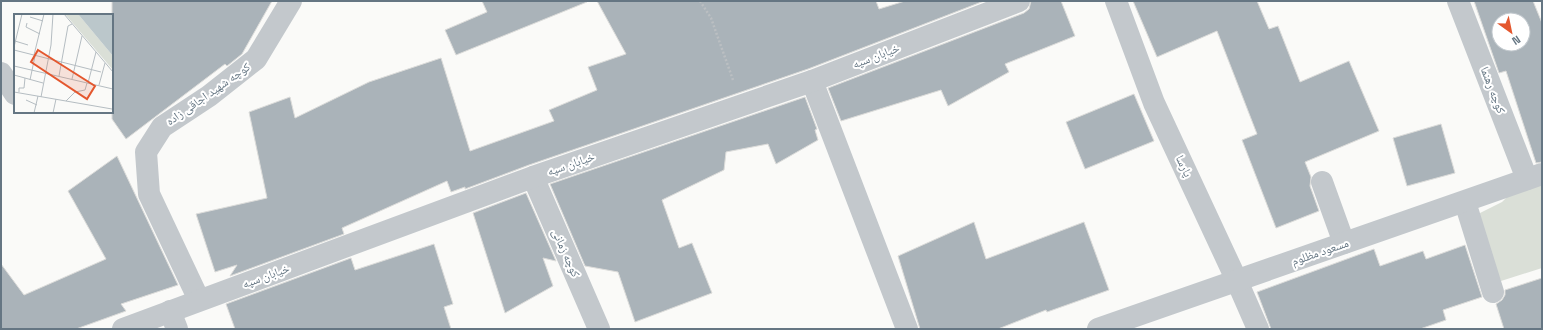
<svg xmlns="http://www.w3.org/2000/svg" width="1543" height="330" viewBox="0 0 1543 330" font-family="'Space Grotesk','Noto Naskh Arabic',sans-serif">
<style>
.green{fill:#dadfd7}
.building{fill:#aab3b9;stroke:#dcdcda;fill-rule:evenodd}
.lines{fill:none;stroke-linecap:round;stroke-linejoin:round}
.path{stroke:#bbbfc2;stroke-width:2.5;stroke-dasharray:2 2;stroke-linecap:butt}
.minor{stroke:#c3c8cc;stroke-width:22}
.labels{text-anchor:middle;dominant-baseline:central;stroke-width:4;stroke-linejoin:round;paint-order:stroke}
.street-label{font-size:12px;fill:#657683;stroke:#fff}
.inset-road{fill:none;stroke:#b5bdc2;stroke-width:1}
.view{fill:#e4572e;fill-opacity:0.15;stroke:#e4572e;stroke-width:2}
.inset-edge{fill:none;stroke:#657683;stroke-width:2}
</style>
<rect width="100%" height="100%" fill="#fafaf8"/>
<path class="green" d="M1542 182V268L1501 281 1472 217 1502 202 1515 189Z"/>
<g class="building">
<path d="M112 1H272L242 54 227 66 225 64 126 139 112 119Z"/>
<path d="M482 1H587V2L456 55 445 30 487 12Z"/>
<path d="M597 1H876L879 9 905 1H984L808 69 529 165 465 189V187L451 192 447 181 342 228 344 234 230 276 237 265 215 272 196 214 267 198 249 112 290 97 295 118 369 82 441 58 470 151 554 121 549 110 597 90 588 67 626 54Z"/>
<path d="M1031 1H1061L1075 36 1005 64 1009 72 948 106 941 90 841 121 828 88 1024 13 1029 9Z"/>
<path d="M1133 1H1257L1269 29 1278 26 1300 82 1349 61 1379 131 1305 162 1311 177 1310 186 1319 211 1276 228 1242 140 1257 134 1217 31 1157 57Z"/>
<path d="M1474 1H1533L1542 23V162L1536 163 1506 71 1499 73ZM1499 20H1523V44H1499Z"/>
<path d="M1134 94 1154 141 1085 169 1066 122Z"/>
<path d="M805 97 817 129 815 130 818 140 776 164 768 144 726 152 724 170 662 200 679 248 692 243 712 293 635 322 618 272 585 266 550 184Z"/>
<path d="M1441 124 1455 173 1407 186 1393 138Z"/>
<path d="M117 156 178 285 121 304 126 311 76 329H1V264L24 295 106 259 68 191Z"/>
<path d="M526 193 556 261 543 258 553 286 505 313 473 213Z"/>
<path d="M974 222 986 259 1084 222 1109 290 1047 312 1046 310 998 329H920L898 256Z"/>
<path d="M434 244 453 304 444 307 451 329H235L226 304 351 258 355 270Z"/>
<path d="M1465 245 1482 297 1443 310 1446 320 1420 329H1271L1257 292 1374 249 1380 266 1423 251 1426 259Z"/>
<path d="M1542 278V329H1504L1496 304 1502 300 1505 295V290Z"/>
</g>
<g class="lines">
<path class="path" d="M700 1 711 18 733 80"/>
<g class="minor">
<path d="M1116 1 1154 103 1237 281 1258 329"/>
<path d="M1458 1 1527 179"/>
<path d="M1 73 15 94"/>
<path d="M812 81 907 329"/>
<path d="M533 177 599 329"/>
<path d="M1322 182 1344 243"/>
<path d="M1465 202 1493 292"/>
<path d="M199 300 149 194 146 152 162 127 209 96 256 59 291 1"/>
<path d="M170 311 177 329"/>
<path d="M123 329 533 177 812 81 1019 1"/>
<path d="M1098 329 1542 174"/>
</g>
</g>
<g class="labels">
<g class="street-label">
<text transform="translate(876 56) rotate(-21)">خیابان سپه</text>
<text transform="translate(1493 90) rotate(69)">کوچه رهنما</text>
<text transform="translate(208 94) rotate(-35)">کوچه شهید اجاقی زاده</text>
<text transform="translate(571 164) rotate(-19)">خیابان سپه</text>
<text transform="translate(1184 166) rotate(65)">پارسا</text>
<text transform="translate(1320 252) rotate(-19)">مسعود مظلوم</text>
<text transform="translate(566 253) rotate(66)">کوچه زمانی</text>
<text transform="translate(266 276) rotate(-20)">خیابان سپه</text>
</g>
</g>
<g transform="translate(14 14)">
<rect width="99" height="99" fill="#fafaf8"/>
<path d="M51 0H64L99 42V56Z" fill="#dadfd7"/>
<path d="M64 0H99V42Z" fill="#bbc7cb"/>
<path class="inset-road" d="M50 0 99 58M16 3 29 7M13 9 12 13 26 20M1 27 14 31M0 33 8 0M0 36 87 58M20 41 30 0M0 52 99 75M0 61 29 69M45 62 54 12 58 10M58 65 68 22M16 66 21 42M74 69 82 38M85 71 91 49M0 78 98 95M5 78V74H10L11 64M27 83 37 31 39 0M12 86 23 91M52 87 61 78 71 76 73 69M20 99 24 82M39 99 42 85"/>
<path class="view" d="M24 36 81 72 73 85 17 48Z"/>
<rect width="99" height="99" class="inset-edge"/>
</g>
<rect width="1543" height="330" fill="none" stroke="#657683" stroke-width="4"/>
<g transform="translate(1511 32) rotate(147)"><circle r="19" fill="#ffffff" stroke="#c1c8cd"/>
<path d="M0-3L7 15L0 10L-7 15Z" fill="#e4572e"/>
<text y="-6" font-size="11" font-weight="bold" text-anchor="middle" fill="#657683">N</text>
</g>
</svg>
